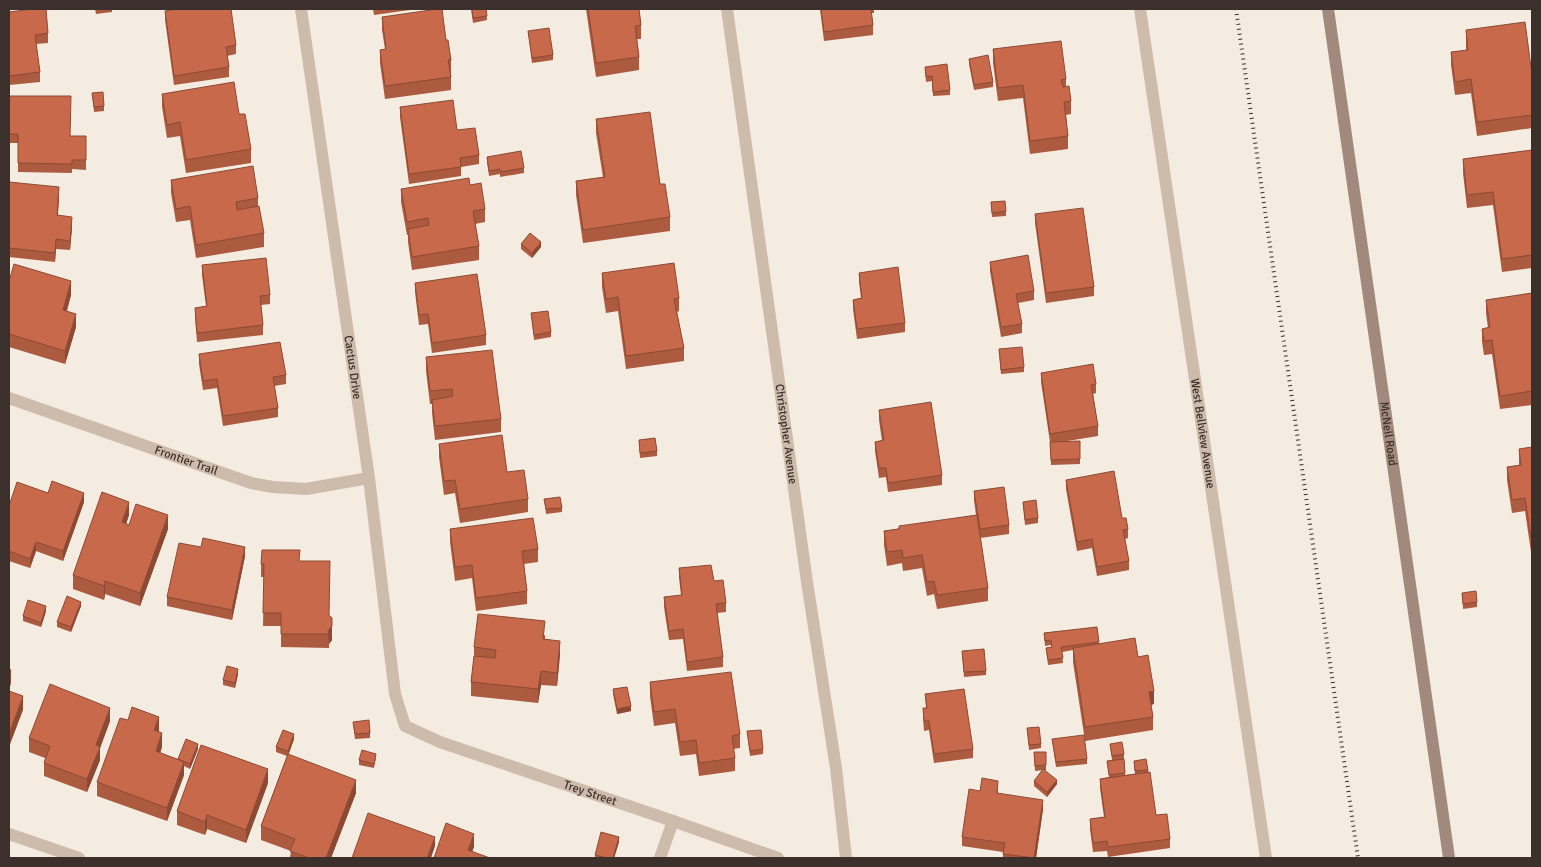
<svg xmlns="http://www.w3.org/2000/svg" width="1541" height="867" viewBox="0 0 1541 867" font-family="Signika,sans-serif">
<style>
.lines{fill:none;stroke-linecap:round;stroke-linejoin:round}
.minor{stroke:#cdbbac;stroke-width:12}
.secondary{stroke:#a18a7d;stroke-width:12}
.rail{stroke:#3b302b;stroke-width:4;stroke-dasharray:1 4;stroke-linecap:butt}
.wall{fill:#ac5a40}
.shaded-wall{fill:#8c4a34}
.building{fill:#c8694b;stroke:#8c4a34}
.labels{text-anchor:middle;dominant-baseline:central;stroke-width:4.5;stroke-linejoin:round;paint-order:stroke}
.street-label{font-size:12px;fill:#3b302b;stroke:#fbf5ee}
</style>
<rect width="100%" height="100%" fill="#f4ebe1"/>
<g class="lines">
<g class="minor">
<path id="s1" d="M301 9 369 478 395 694 405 726 440 742 673 821 778 858"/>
<path id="s2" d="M727 9 807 582 836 768 846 858"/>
<path id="s3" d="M1140 9 1266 858"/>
<path id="s4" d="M9 398 251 483 273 487 306 489 369 478"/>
<path d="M9 834 79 858"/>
<path d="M660 858 673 821"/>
</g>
<path class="secondary" id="s5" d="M1328 9 1449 858"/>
<path class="rail" d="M1236 9 1358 858"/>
</g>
<g class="wall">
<path d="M95 9H112V12L96 14Z"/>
<path d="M373 9H417L374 15Z"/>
<path d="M471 9H486L487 20 473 23Z"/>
<path d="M586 9H639L641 25V39H637L639 57V70L596 77Z"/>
<path d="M820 9H874V13H871L873 25V35L824 41Z"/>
<path d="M165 11 236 45V54L227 56 229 67V77L174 85 165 20Z"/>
<path d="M9 12 48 33V43L36 44 40 72V82L9 85Z"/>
<path d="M382 17 446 40 451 60V90L385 99 380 63V50L385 49 382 30Z"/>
<path d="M1466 30 1532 75V128L1477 136 1471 93 1455 95 1451 65V52L1466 50Z"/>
<path d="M528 31 553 55V60L532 63Z"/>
<path d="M993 49 1066 79V87L1071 101V114L1066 115 1068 136V149L1030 154 1023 98 998 101 993 63Z"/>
<path d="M969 59 993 82V87L974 90 969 64Z"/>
<path d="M925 67 950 90V95L933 96 932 81 926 82Z"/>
<path d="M92 93 104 106V111L94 112Z"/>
<path d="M162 94 239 114 251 149V163L186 173 180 136 167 138 162 107Z"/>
<path d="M9 96 71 136H86V170L72 169V173L18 172V143H9Z"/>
<path d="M400 107 457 130 479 155V164L461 167V176L409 184 400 117Z"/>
<path d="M596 119 670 217V231L583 243 576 195V181L603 177 596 133Z"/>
<path d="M1532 150V268L1502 272 1493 205 1467 208 1463 173V159Z"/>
<path d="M487 157 524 168V173L500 177V174L489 176 487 162Z"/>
<path d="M171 180 258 198V206L264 233V247L196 258 190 220 176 222 171 193Z"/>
<path d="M9 182 59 196 58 215 72 227 70 250 56 249 55 262 9 257Z"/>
<path d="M470 185 485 209V222L475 224 479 246V260L412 270 408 242V235H407L401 202V189Z"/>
<path d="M991 202 1006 211V216L992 217Z"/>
<path d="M1035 214 1094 287V296L1046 303 1035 223Z"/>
<path d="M521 244 541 247 532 258 521 249Z"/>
<path d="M990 262 1034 291V300L1018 303 1022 324V333L1001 337 990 271Z"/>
<path d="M202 265 270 295V304L261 305 263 325V335L197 342 195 317V308L206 306 202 275Z"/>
<path d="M602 273 679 298V311L677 312 684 348V361L626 369 618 311 606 313 602 287Z"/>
<path d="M859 273 905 323V332L857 339 853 309V300L861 298 859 282Z"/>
<path d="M9 278 71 295 67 311 76 327 65 364 9 347Z"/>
<path d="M415 283 486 335V345L432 353 428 324 419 325 415 292Z"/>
<path d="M1532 293V405L1500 409 1492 354 1484 355 1482 342V329L1488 328 1486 313V300Z"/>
<path d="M531 313 551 332V337L534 340Z"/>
<path d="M999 349 1024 367V372L1001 374Z"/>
<path d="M199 354 286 375V384L274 386 278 408V417L223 426 217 388 203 390 199 364Z"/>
<path d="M426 357 501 419V432L435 440 432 413V404H430L426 371Z"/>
<path d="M1041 373 1096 384V393L1093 394 1098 426V436L1061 442 1080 441V464L1051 465 1050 442 1041 382Z"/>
<path d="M879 410 942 475V485L888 492 886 477 879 478 875 451V442L882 441 879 420Z"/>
<path d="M639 440 657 451V456L640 458Z"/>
<path d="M439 444 507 472 528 499V512L460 523 455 493 444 495 439 457Z"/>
<path d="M1532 447V552H1531L1525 511 1512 513 1507 480V467L1519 465V449Z"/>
<path d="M1066 480 1122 518 1128 529V538L1125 539 1129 561V570L1097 576 1092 548 1077 551 1066 489Z"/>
<path d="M974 491 1009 525V534L980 538 988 588V601L937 609 934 594 927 596 922 568 903 571 902 563 887 566 884 545V531L976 515 974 500Z"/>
<path d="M48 493 84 502 63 561 36 551 30 568 9 561V506Z"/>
<path d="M544 499 562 508V512L546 514Z"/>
<path d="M1023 502 1038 518V523L1025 525Z"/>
<path d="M129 515 126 524 129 525 168 529 140 606 105 594 104 600 73 589V575Z"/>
<path d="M450 529 538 549V562L524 564 527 591V604L476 611 472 578 455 581 450 542Z"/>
<path d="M245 556 232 620 167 606V597Z"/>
<path d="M300 561 329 615 332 631V640L329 644V648L281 647V626H263L264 577H261V564Z"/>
<path d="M679 568 714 581 726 603V612L717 613 723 657V667L687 671 683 639 669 640 664 607V597L681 595 679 578Z"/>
<path d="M1462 593 1477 602V607L1463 609Z"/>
<path d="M81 606 71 632 57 627V622Z"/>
<path d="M46 611 41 627 23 621V616Z"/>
<path d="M1097 627 1099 644 1138 657 1154 704 1151 705 1153 717V730L1085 741 1073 662V650L1062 652 1063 663 1048 665 1046 648 1052 647 1051 645 1045 646 1044 633Z"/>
<path d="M545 635V639L560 654 557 686 541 685 538 703 471 696V682L474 656V647Z"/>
<path d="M962 651 986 671V675L964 677Z"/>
<path d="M238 674 235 688 223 685V680Z"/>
<path d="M650 682 740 734V748L733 749 735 758V771L699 776 696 754 680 756 675 723 654 726 650 696Z"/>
<path d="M613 689 631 711 617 714 613 694Z"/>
<path d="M925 694 973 749V758L934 763 929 730 924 731 923 718V708H926Z"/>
<path d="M110 721 100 748V760L87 792 44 776V763L45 758 29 752V738Z"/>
<path d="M353 722 370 733V738L355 739Z"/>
<path d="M1027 728 1041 744V748L1029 750Z"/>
<path d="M159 730V732L162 747 160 753 178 759 198 749 190 769 184 766V775L167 821 97 796V782Z"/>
<path d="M747 731 763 749V754L750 756Z"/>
<path d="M294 739 288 755 356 793 331 858H290L291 851 261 840V826L287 756 276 752V747Z"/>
<path d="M1052 739 1087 759V764L1056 767Z"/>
<path d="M1110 744 1124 754V759L1116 760 1124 759 1125 775 1135 774 1134 761 1148 770 1156 815 1170 839V848L1108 857 1107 851 1093 852 1090 829V819L1104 817 1100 788V779L1109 777 1107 761 1112 760Z"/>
<path d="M1034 752H1046V770H1044L1057 784 1047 797 1034 786V781L1043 770 1035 771Z"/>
<path d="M376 758 374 768 359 765V760Z"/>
<path d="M268 783 246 843 207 829 205 835 177 825V811Z"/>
<path d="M998 790V793L1043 809 1036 858H1003V852L962 846V837L980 791Z"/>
<path d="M619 842 614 858H595V855Z"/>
</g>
<g class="shaded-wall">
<path d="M59 187V196L57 225V215Z"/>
<path d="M72 217V227L70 250V241Z"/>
<path d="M56 239V249L55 262V253Z"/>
<path d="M541 242V247L532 258V253Z"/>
<path d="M71 281V295L63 323V310Z"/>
<path d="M76 314V327L65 364V351Z"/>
<path d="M84 493V502L63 561V551Z"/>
<path d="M129 502V515L122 536V522Z"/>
<path d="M168 515V529L140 606V593Z"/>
<path d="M36 542V551L30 568V559Z"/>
<path d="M245 547V556L232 620V610Z"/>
<path d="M105 581V594L104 600V586Z"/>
<path d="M81 602V606L71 632V627Z"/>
<path d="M46 606V611L41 627V623Z"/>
<path d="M332 618V640L329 644 328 631Z"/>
<path d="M560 641V654L557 686V673Z"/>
<path d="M238 669V674L235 688V683Z"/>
<path d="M11 670V683L9 690V676Z"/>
<path d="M541 671V685L538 703V689Z"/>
<path d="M1154 691V704L1149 705V692Z"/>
<path d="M23 696V710L9 747V734Z"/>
<path d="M631 706V711L617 714V709Z"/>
<path d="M110 708V721L100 748V760L87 792V779L96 745Z"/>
<path d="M159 717V730L154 744V730Z"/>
<path d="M162 733V747L156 765V751Z"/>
<path d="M294 734V739L288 756V751Z"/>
<path d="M198 744V749L190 769V764Z"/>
<path d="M184 762V775L167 821V808Z"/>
<path d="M268 769V783L246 843V830Z"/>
<path d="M356 780V793L331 858H326Z"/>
<path d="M1057 780V784L1047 797V792Z"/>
<path d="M1043 800V809L1036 858H1034Z"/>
<path d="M207 815V829L205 835V822Z"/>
<path d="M474 834V847L470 858 468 850Z"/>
<path d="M435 837V846L431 858H427Z"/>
<path d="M619 837V842L614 858H613Z"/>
</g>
<g class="building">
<path d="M33 9H46L48 33 35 35 40 72 9 76V12Z"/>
<path d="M178 9H231L236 45 226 47 229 67 174 76 165 11Z"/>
<path d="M438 9H442L446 40H448L451 60H448L451 77 385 86 380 50 386 49 382 17Z"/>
<path d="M472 9H486L487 16 473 18Z"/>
<path d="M588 9H639L641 25 635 26 639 57 596 63Z"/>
<path d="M821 9H871L873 25 824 32Z"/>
<path d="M1525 22 1532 75V115L1477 122 1471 79 1455 82 1451 52 1468 50 1466 30Z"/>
<path d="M549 28 553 55 532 58 528 31Z"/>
<path d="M1061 41 1066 79 1061 80 1063 87 1069 86 1071 101 1064 102 1068 136 1030 141 1023 85 998 88 993 49Z"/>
<path d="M988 55 993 82 974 85 969 59Z"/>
<path d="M947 64 950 90 933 92 932 76 926 77 925 67Z"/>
<path d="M234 82 239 114H245L251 149 186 160 180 122 167 125 162 94Z"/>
<path d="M103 92 104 106 94 107 92 93Z"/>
<path d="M9 96H71L70 136H86V160H72V164L18 163V134H9Z"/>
<path d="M453 100 457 130 475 128 479 155 460 158 461 167 409 174 400 107Z"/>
<path d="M650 112 660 184H665L670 217 583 230 576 181 605 177 596 119Z"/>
<path d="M1532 150V255L1502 259 1493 192 1467 195 1463 159Z"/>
<path d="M521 151 524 168 500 172V169L489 171 487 157Z"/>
<path d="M253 166 258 198 236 202 237 210 259 206 264 233 196 245 190 206 176 209 171 180Z"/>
<path d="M469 178 470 185 481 183 485 209 473 211 479 246 412 257 408 229 429 225 428 218 407 222 401 189Z"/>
<path d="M9 182 59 187 57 215 72 217 70 241 56 239 55 253 9 248Z"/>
<path d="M1005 201 1006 211 992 213 991 202Z"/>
<path d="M1083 208 1094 287 1046 293 1035 214Z"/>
<path d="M530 233 541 242 532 253 521 244Z"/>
<path d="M1028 255 1034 291 1016 294 1022 324 1001 327 990 262Z"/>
<path d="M266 258 270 295 260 296 263 325 197 333 195 308 207 306 202 265Z"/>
<path d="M674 263 679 298 674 299 684 348 626 356 618 297 606 299 602 273Z"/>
<path d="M14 264 71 281 63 310 76 314 65 351 9 334V278H10Z"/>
<path d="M898 267 905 323 857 329 853 300 862 298 859 273Z"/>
<path d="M477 274 486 335 432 343 428 314 419 315 415 283Z"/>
<path d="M1532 293V391L1500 396 1492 340 1484 341 1482 329 1490 327 1486 300Z"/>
<path d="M548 311 551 332 534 335 531 313Z"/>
<path d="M280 342 286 375 273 377 278 408 223 416 217 379 203 381 199 354Z"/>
<path d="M1022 347 1024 367 1001 370 999 349Z"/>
<path d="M492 350 501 419 435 426 432 400 453 396 452 389 430 391 426 357Z"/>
<path d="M1093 364 1096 384 1091 385 1098 426 1050 434 1041 373Z"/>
<path d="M931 402 942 475 888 483 886 468H879L875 442 884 440 879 410Z"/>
<path d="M502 435 507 472 524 470 528 499 460 509 455 480 444 481 439 444Z"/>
<path d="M655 438 657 451 640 453 639 440Z"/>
<path d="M1080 441V459L1051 460 1050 442Z"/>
<path d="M1532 447V538H1531L1525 498 1512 500 1507 467 1521 465 1519 449Z"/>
<path d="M1114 471 1122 518H1126L1128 529 1123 530 1129 561 1097 567 1092 539 1077 542 1066 480Z"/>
<path d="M52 481 84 493 63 551 36 542 30 559 9 551V506L17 482 48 493Z"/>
<path d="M1004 487 1009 525 980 529 974 491Z"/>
<path d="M102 492 129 502 122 522 129 525 136 504 168 515 140 593 105 581 104 586 73 575Z"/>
<path d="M560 497 562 508 546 509 544 499Z"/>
<path d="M1036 500 1038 518 1025 520 1023 502Z"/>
<path d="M977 515 988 588 937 595 934 581 927 582 922 555 903 558 902 550 887 552 884 531 899 529V526Z"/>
<path d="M533 518 538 549 522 551 527 591 476 598 472 565 455 567 450 529Z"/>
<path d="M203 538 245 547 232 610 167 597 179 543 201 547Z"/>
<path d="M262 550H300L299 561H330L329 615 332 618V626L328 631 329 634H281V613H263L264 564H261Z"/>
<path d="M711 565 714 581 723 580 726 603 716 604 723 657 687 662 683 629 669 631 664 597 682 595 679 568Z"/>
<path d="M1476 591 1477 602 1463 604 1462 593Z"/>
<path d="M67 596 81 602 71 627 57 622Z"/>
<path d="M28 600 46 606 41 623 23 616Z"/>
<path d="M478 614 545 621 543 639 560 641 557 673 541 671 538 689 471 682 474 656 495 658 496 650 474 647Z"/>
<path d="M1097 627 1099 642 1061 647 1063 658 1048 660 1046 648 1052 647 1051 640 1045 641 1044 633Z"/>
<path d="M1135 638 1138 657 1148 655 1154 691 1149 692 1153 717 1085 727 1073 648Z"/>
<path d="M984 649 986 671 964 672 962 651Z"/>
<path d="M227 666 238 669 235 683 223 680Z"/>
<path d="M9 669 11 670 9 676Z"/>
<path d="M731 672 740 734 732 736 735 758 699 763 696 740 680 742 675 709 654 712 650 682Z"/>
<path d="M50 684 110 708 96 745 100 747 87 779 44 763 50 746 29 738Z"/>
<path d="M627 687 631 706 617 709 613 689Z"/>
<path d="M964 689 973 749 934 754 929 721H924L923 708H927L925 694Z"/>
<path d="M9 691 23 696 9 734Z"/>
<path d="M132 707 159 717 154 730 162 733 156 751 184 762 167 808 97 782 120 718 128 720Z"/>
<path d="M369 720 370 733 355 734 353 722Z"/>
<path d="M1039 727 1041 744 1029 745 1027 728Z"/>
<path d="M283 730 294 734 288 751 276 747Z"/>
<path d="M761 730 763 749 750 751 747 731Z"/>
<path d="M1084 735 1087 759 1056 762 1052 739Z"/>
<path d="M186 739 198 744 190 764 178 759Z"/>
<path d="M1122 742 1124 754 1112 756 1110 744Z"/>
<path d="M201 745 268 769 246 830 207 815 205 822 177 811Z"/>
<path d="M362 750 376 754 374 764 359 760Z"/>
<path d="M1034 752H1046V765L1035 766Z"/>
<path d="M288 754 356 780 326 858H309L290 851 295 839 261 826Z"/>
<path d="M1124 759 1125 773 1109 775 1107 761Z"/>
<path d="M1146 759 1148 770 1135 771 1134 761Z"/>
<path d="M1043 769 1057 780 1047 792 1034 781Z"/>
<path d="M1150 772 1156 815 1167 814 1170 839 1108 847 1107 841 1093 843 1090 819 1105 817 1100 779Z"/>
<path d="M982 778 998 781 997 793 1043 800 1034 858 1003 854 1005 843 962 837 969 789 980 791Z"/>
<path d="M368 813 435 837 427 858H352Z"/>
<path d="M446 823 474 834 468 850 490 858H434Z"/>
<path d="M601 832 619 837 613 858H607L595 855Z"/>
</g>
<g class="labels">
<g class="street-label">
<text stroke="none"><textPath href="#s1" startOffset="362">Cactus Drive</textPath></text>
<text stroke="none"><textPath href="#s2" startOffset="429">Christopher Avenue</textPath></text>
<text stroke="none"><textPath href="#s3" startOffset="429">West Bellview Avenue</textPath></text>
<text stroke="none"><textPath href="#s5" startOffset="429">McNeil Road</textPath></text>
<text stroke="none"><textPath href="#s4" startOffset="188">Frontier Trail</textPath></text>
<text stroke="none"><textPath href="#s1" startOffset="922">Trey Street</textPath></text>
</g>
</g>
<rect width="1541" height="867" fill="none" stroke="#3b302b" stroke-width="20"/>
</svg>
